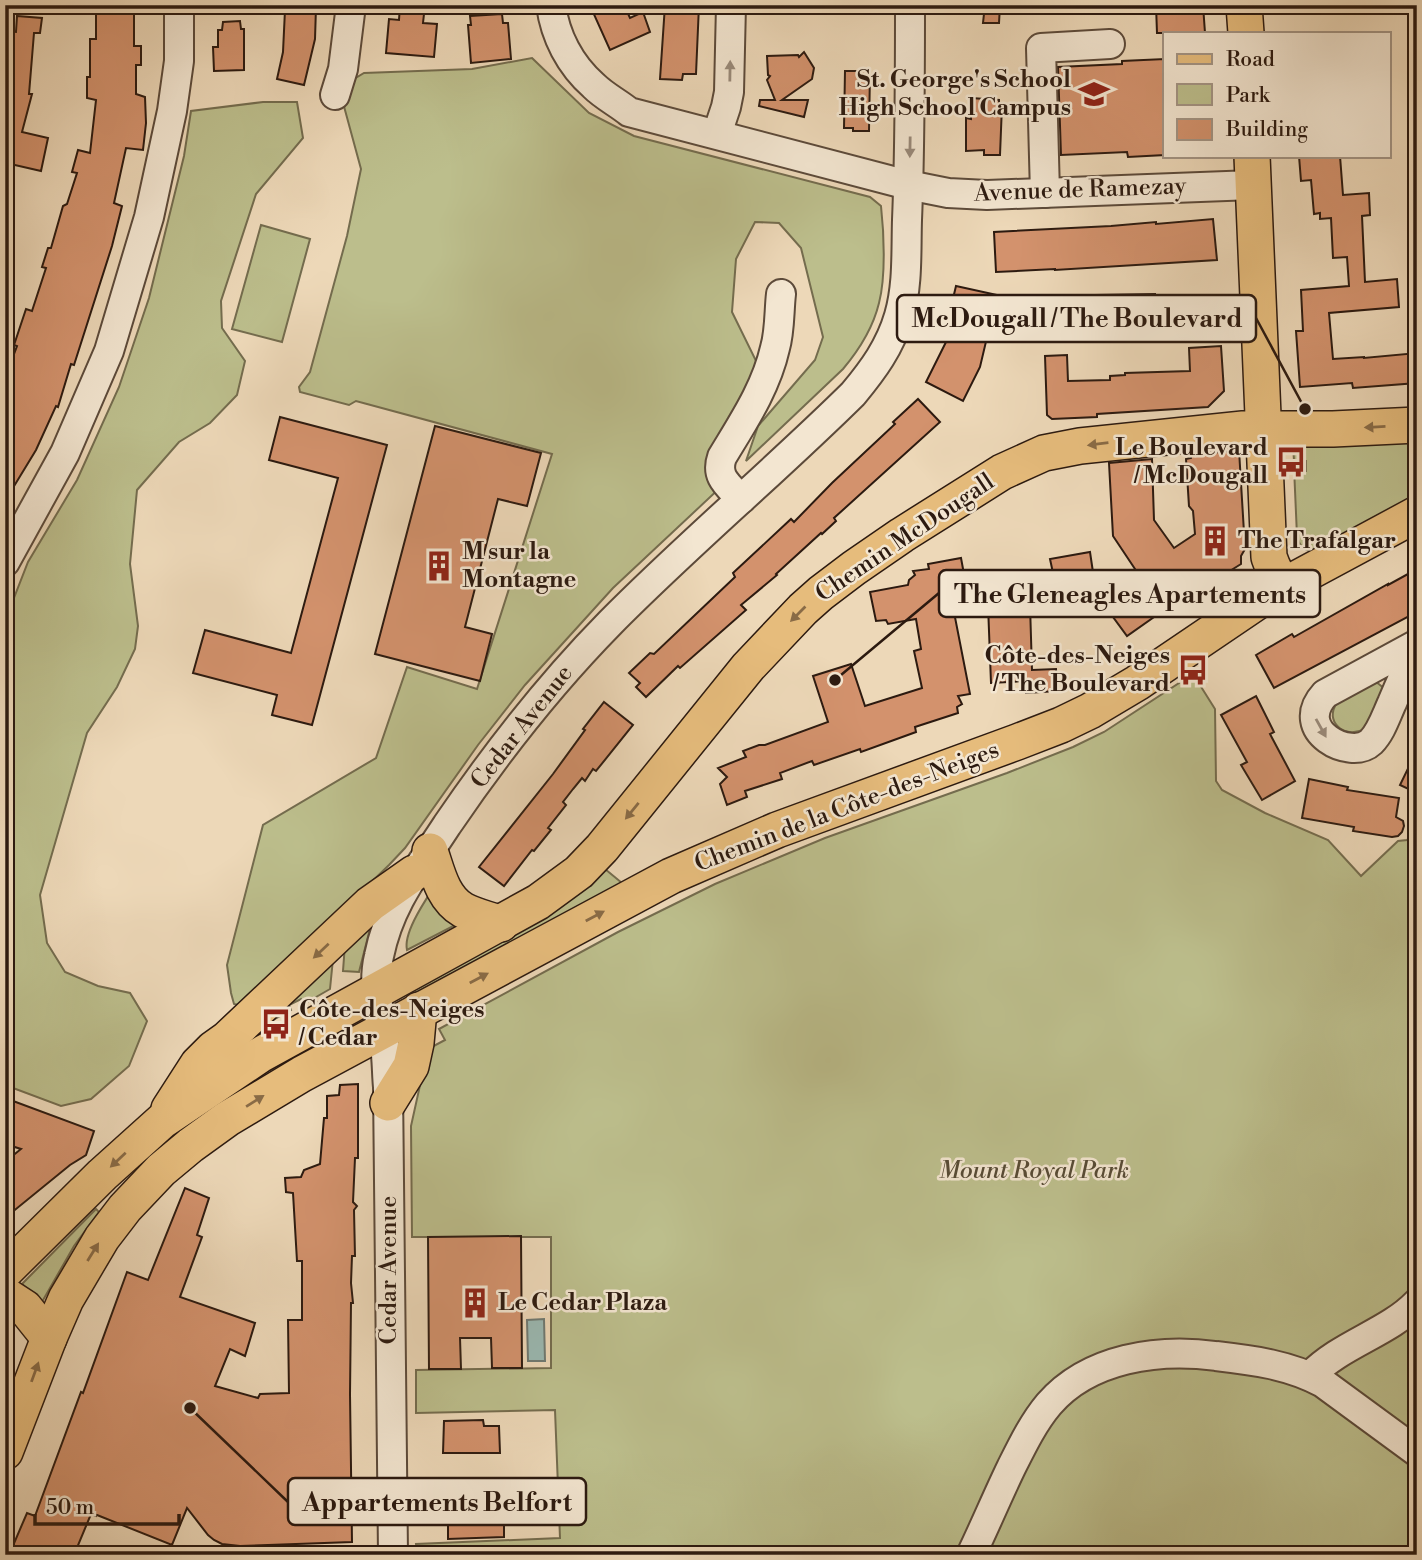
<svg xmlns="http://www.w3.org/2000/svg" width="1422" height="1560" viewBox="0 0 1422 1560" font-family="'Libre Bodoni',serif">
<style>
.green{fill:#bcbe8c;stroke:#746c4e;stroke-width:2}
.water{fill:#9ab9b3;stroke:#6e7972;stroke-width:2}
.building{fill:#d3926d;stroke:#2c1a10;stroke-width:2}
.lines{fill:none;stroke-linecap:round;stroke-linejoin:round}
.minor-casing{stroke:#5c4a3a;stroke-width:32}
.major-casing{stroke:#2c1a10;stroke-width:38}
.minor{stroke:#f3e6d1;stroke-width:28}
.major{stroke:#e6bc7c;stroke-width:35}
.oneway{fill:#998a7a}
.oneway2{fill:#896b46}
.labels{text-anchor:middle;dominant-baseline:central;stroke-width:5;stroke-linejoin:round;paint-order:stroke}
.poi-label{font-size:24px;font-weight:bold;fill:#2c1a10;stroke:#f3e6d1;text-anchor:start}
.street-label{font-size:24px;fill:#2c1a10;stroke:#f3e6d1}
.park-label{font-size:24px;font-style:italic;fill:#574b35;stroke:#f3e6d1}
.leader{fill:none;stroke:#2c1a10;stroke-width:2.5}
.callout-dot{fill:#2c1a10;stroke:#f3e6d1;stroke-width:2.5}
.callout{fill:#f3e6d1;stroke:#2c1a10;stroke-width:2.5}
.callout-label{font-size:26px;text-anchor:middle;font-weight:bold;fill:#2c1a10}
</style>
<rect width="100%" height="100%" fill="#edd8b8"/>
<filter id="stains"><feTurbulence type="fractalNoise" baseFrequency=".00286" numOctaves="4"/><feColorMatrix values="0 0 0 0 .2 0 0 0 0 .09 0 0 0 0 .02 0 0 0 .5 -.17"/></filter>
<radialGradient id="worn" r=".72"><stop offset=".6" stop-color="#630" stop-opacity="0"/><stop offset="1" stop-color="#630" stop-opacity=".3"/></radialGradient>
<g class="green">
<path d="M532 58 589 113 634 136 870 197 881 206C884 233 886 276 879 303 873 328 859 350 843 369L746 461 758 426 815 360 823 337 801 248 779 223 755 222 736 259 732 312 762 373 723 485 613 588 525 685 478 745 405 848 389 865 243 1006 234 1004 231 993 227 965 263 825 376 758 407 667 477 689 552 454 367 404 356 401 349 405 300 392 299 387 310 372 347 236 361 169 339 88 364 73 472 69Z"/>
<path d="M263 102H297L303 138 256 194 221 301 222 328 245 361 237 395 210 423 179 442 137 490 130 564 138 626 135 649 117 687 87 733 40 895 47 943 65 972 98 986 130 993 147 1021 129 1066 91 1099 61 1106 5 1085V621L28 562 77 480 119 387 149 298 184 156 191 111Z"/>
<path d="M261 225 310 239 282 342 232 329Z"/>
<path d="M1417 439V499L1314 552 1312 550C1303 551 1299 545 1297 536L1294 467H1299L1300 471H1306V461H1294L1293 444Z"/>
<path d="M1193 674 1215 709 1216 781 1222 790 1265 813 1328 840 1361 876 1398 841 1407 840 1417 830V1555H417L416 1544 560 1538 555 1410 416 1413V1370L551 1368V1237H412L411 1126 428 1049 445 1040 439 1029 618 932 715 884 825 838 1007 773 1073 747 1104 732Z"/>
<path d="M1375 681 1385 689 1365 729C1346 739 1326 724 1335 706 1340 696 1365 686 1375 681Z"/>
<path d="M605 869 622 883 412 998 411 989Z"/>
<path d="M434 887 465 920 407 950C403 933 425 901 434 887Z"/>
<path d="M372 921 359 972 343 971 345 944Z"/>
<path d="M333 959 330 989 304 1004 301 999 289 1005 291 1010 255 1030Z"/>
<path d="M96 1209 99 1212 74 1246 42 1302 22 1284Z"/>
</g>
<path class="water" d="M544 1319 545 1361H528L527 1320Z"/>
<g class="building">
<path d="M96 5H134V46H141V65H136V94L145 97 146 123 143 150 126 148 114 203 122 206 112 246 74 365 71 364 58 407 56 406 36 450 5 501V378L17 346 14 345 26 309 32 311 46 268 42 267 48 248H51L63 206 67 204 77 173 72 172 78 150 90 153 96 100 87 98V77H90V39H96Z"/>
<path d="M304 5 316 7 315 39 304 85 277 79 283 52 285 10Z"/>
<path d="M400 5H425L423 23 437 24 434 57 386 53 389 19 399 20Z"/>
<path d="M600 5H624L630 18 643 12 650 32 610 50 592 10Z"/>
<path d="M665 5H699L696 74H683L682 80 660 79Z"/>
<path d="M985 5H1000L999 23H983Z"/>
<path d="M1156 5H1203L1205 33H1157Z"/>
<path d="M502 14 503 23H508L511 59 471 63 468 25H471L470 16Z"/>
<path d="M17 16 42 18 40 33H34L29 94H32L22 132 48 138 41 171 6 163 8 152H5L6 31 16 32Z"/>
<path d="M240 21 241 29H244V70L214 71 213 47H218V30H222L223 22Z"/>
<path d="M804 52 814 68 812 79 782 100H808L804 117 759 106 760 100H775L767 80 770 76 768 75 767 56 798 55 799 57Z"/>
<path d="M1165 59V155L1128 157 1127 152 1061 155 1058 67 1122 64V61Z"/>
<path d="M845 71H870L869 131H853V128H844Z"/>
<path d="M971 98 999 100V104L1002 105 1000 155H984V150L966 151V118L971 119Z"/>
<path d="M1299 156H1340L1343 195 1369 193 1370 215 1362 216 1365 282 1397 279 1399 307 1329 313 1333 359 1364 357V358L1417 353V383L1353 388 1352 383 1300 387 1296 331H1303L1301 290 1349 286 1347 257 1333 258 1331 218 1320 219V213L1314 214 1311 180 1301 181Z"/>
<path d="M1213 219 1217 260 1055 270V269L996 272 994 232 1111 226 1156 222V224Z"/>
<path d="M956 286 997 295 980 367 963 401 926 382 952 330 946 328Z"/>
<path d="M1155 294V303H1162V322L1111 323V313H1097L1096 295Z"/>
<path d="M1221 346 1224 391 1208 407 1097 414V417L1052 419 1047 415 1045 356 1067 355 1068 381 1110 380V376L1125 375V373L1190 371 1189 348Z"/>
<path d="M918 399 940 422 834 518 836 521 822 534 821 533 776 574 777 575 741 605 746 610 680 668 678 666 646 697 636 687 640 683 629 673 650 653 654 654 715 596 735 577 733 573 791 519 794 522 832 483 895 424 893 422Z"/>
<path d="M280 417 387 445 312 725 272 715 277 695 193 673 205 630 291 653 338 478 269 460Z"/>
<path d="M435 426 541 453 527 506 498 499 465 627 492 634 480 681 375 654Z"/>
<path d="M1239 450 1245 549 1241 556V564L1212 582 1208 576 1162 607 1164 610 1127 636 1102 602 1139 575 1113 536 1109 463 1152 459 1154 520 1174 548 1195 534 1193 511 1189 506 1186 459 1191 458V455Z"/>
<path d="M1090 552 1098 606 1038 615 1035 594 1047 591 1043 575 1053 573 1050 559Z"/>
<path d="M961 558 969 601 952 602 970 694 958 696 962 704 957 707 958 713 915 727 916 732 861 752 860 749 814 765 812 761 780 773 782 779 745 791 747 797 727 805 720 784 727 777 718 768 746 757 743 751 759 745H765L828 722 813 676 851 664 865 706 922 688 914 651 921 649 916 619 888 624 886 620 876 621 870 592 908 585 909 580 915 575 913 571 929 569 928 564Z"/>
<path d="M1417 569V612L1274 688 1256 655 1292 634 1294 637 1388 584V585Z"/>
<path d="M988 605H1030L1032 670 1056 669 1057 691 1026 693V681L991 683Z"/>
<path d="M1256 696 1274 732 1270 734 1295 781 1262 800 1241 765 1247 762 1221 715Z"/>
<path d="M604 702 633 725 596 771 593 769 585 781 582 778 573 789 563 802 566 805 548 828 551 830 534 851 532 850 504 886 479 867 553 774 585 730 583 729Z"/>
<path d="M1417 750V793L1400 785Z"/>
<path d="M1309 779 1348 787 1347 790 1399 798 1396 817 1403 821 1404 826 1402 832 1398 836 1392 837 1353 831 1354 827 1302 818Z"/>
<path d="M358 1084V1158H355L353 1202 357 1206 354 1210 355 1256H352L351 1283 353 1303H351L350 1394 352 1542 240 1546 222 1544 214 1540 208 1535 187 1508 172 1545 97 1515 96 1516 91 1514 74 1555H9L27 1513 35 1516 81 1392 83 1393 127 1272 148 1280 185 1188 209 1198 197 1235 202 1237 180 1297 255 1323 245 1356 230 1349 215 1386 258 1398 260 1394 289 1393 288 1320H302V1261H297L293 1193 286 1192 285 1178 301 1177 304 1170 320 1164 324 1118H327V1096L339 1095 340 1085Z"/>
<path d="M5 1098 94 1131 86 1155 70 1165 5 1218V1162L21 1149 5 1144Z"/>
<path d="M521 1236 522 1368H492L491 1338H460L461 1369H429L428 1237Z"/>
<path d="M483 1420 484 1426H499L500 1453H443L444 1421Z"/>
<path d="M504 1510V1537L448 1539V1518L473 1516 474 1511Z"/>
</g>
<g class="lines">
<g class="minor-casing">
<g id="minor">
<path d="M551 5C555 36 570 65 594 86 604 96 618 103 629 112L908 185 948 193 987 195 1253 185"/>
<path d="M335 95 343 69 351 5"/>
<path d="M717 134 726 107 729 92 731 5"/>
<path d="M1045 193 1041 48 1110 44"/>
<path d="M741 499C728 485 715 477 722 457 743 422 766 388 775 348 780 331 779 311 781 294"/>
<path d="M5 562 65 453 109 351 149 217 172 111 179 61V5"/>
<path d="M1417 644 1325 694C1291 731 1351 761 1371 742 1381 732 1386 716 1392 703 1400 684 1408 666 1417 648"/>
<path d="M1310 1376C1341 1344 1388 1333 1417 1303"/>
<path d="M393 1555 388 1087C387 1077 387 1066 386 1055 382 1022 371 989 379 956 390 902 418 870 447 825 496 753 549 685 610 623 688 544 774 472 853 394 873 370 890 347 899 316 908 285 906 252 907 220 910 148 910 77 910 5"/>
<path d="M971 1555C985 1526 997 1497 1011 1468 1022 1446 1033 1423 1049 1404 1089 1358 1158 1348 1216 1356 1252 1360 1290 1365 1323 1383L1417 1452"/>
</g>
</g>
<g class="major-casing">
<g id="major">
<path d="M1244 5 1246 33"/>
<path d="M1252 156 1269 557 1272 565 1282 586"/>
<path d="M430 851C437 871 442 898 463 910 474 916 488 919 501 924"/>
<path d="M388 1103 411 1066 416 1043 419 1010"/>
<path d="M169 1109 198 1064 213 1049 227 1039 370 904 414 873"/>
<path d="M5 1271 102 1175 162 1121 260 1055 538 902 579 872 602 848 748 667 803 609 821 593 854 568 902 535 1002 472 1044 453 1080 446 1243 429H1333L1417 425"/>
<path d="M5 1295 25 1308 49 1338"/>
<path d="M5 1452 49 1338 66 1299 102 1238 125 1208 161 1170 191 1145 227 1119 302 1074 671 876 777 830 1017 742 1061 725 1090 711 1137 683 1270 593 1417 514"/>
</g>
</g>
<use href="#minor" class="minor"/>
<use href="#major" class="major"/>
</g>
<defs><path id="oneway-solid" d="M-6-.8H1V-3.2L6.5 0L1 3.2V.8H-6Z" transform="scale(1.75)"/></defs>
<g class="oneway">
<use href="#oneway-solid" transform="translate(730 71) rotate(-89)"/>
<use href="#oneway-solid" transform="translate(910 147) rotate(91)"/>
<use href="#oneway-solid" transform="translate(1321 728) rotate(61)"/>
</g>
<g class="oneway2">
<use href="#oneway-solid" transform="translate(1375 427) rotate(177)"/>
<use href="#oneway-solid" transform="translate(1098 444) rotate(173)"/>
<use href="#oneway-solid" transform="translate(798 614) rotate(135)"/>
<use href="#oneway-solid" transform="translate(632 811) rotate(129)"/>
<use href="#oneway-solid" transform="translate(595 916) rotate(-28)"/>
<use href="#oneway-solid" transform="translate(321 951) rotate(137)"/>
<use href="#oneway-solid" transform="translate(479 978) rotate(-28)"/>
<use href="#oneway-solid" transform="translate(255 1101) rotate(-32)"/>
<use href="#oneway-solid" transform="translate(118 1160) rotate(137)"/>
<use href="#oneway-solid" transform="translate(93 1252) rotate(-58)"/>
<use href="#oneway-solid" transform="translate(35 1372) rotate(-70)"/>
</g>
<defs>
<g id="school-bare" transform="scale(2.415)"><path d="M0-5L7-2L0 1L-7-2ZM-4 1L0 2.5L4 1V4Q0 6-4 4Z" fill="#8f2418" stroke="#f3e6d1" stroke-width="2.5" paint-order="stroke"/></g>
<g id="bus-bare" transform="scale(2.415)"><path d="M-5-6H5V4H4V6H2V4H-2V6H-4V4H-5ZM-3.5-4V0h7V-4ZM-3.5 1.2v1.5H-2V1.2ZM2 1.2v1.5H3.5V1.2Z" fill="#8f2418" stroke="#f3e6d1" stroke-width="2.5" paint-order="stroke"/></g>
<g id="building-bare" transform="scale(2.415)"><path d="M-4-6H4V6H1V3H-1V6H-4ZM-2.5-4.3h1.7v1.8h-1.7ZM.8-4.3h1.7v1.8H.8ZM-2.5-1h1.7V.8h-1.7ZM.8-1h1.7V.8H.8Z" fill="#8f2418" stroke="#f3e6d1" stroke-width="2.5" paint-order="stroke"/></g>
</defs>
<g fill-rule="evenodd">
<use href="#school-bare" x="1094" y="94"/>
<use href="#bus-bare" x="1291" y="462"/>
<use href="#building-bare" x="1215" y="541"/>
<use href="#building-bare" x="439" y="566"/>
<use href="#bus-bare" x="1193" y="670"/>
<use href="#bus-bare" x="276" y="1024"/>
<use href="#building-bare" x="475" y="1303"/>
</g>
<g class="labels">
<g class="poi-label">
<text x="1071" y="80" text-anchor="end">St. George's School<tspan x="1071" dy="28">High School Campus</tspan></text>
<text x="1268" y="448" text-anchor="end">Le Boulevard<tspan x="1268" dy="28">/ McDougall</tspan></text>
<text x="1238" y="541">The Trafalgar</text>
<text x="462" y="552">M sur la<tspan x="462" dy="28">Montagne</tspan></text>
<text x="1170" y="656" text-anchor="end">Côte-des-Neiges<tspan x="1170" dy="28">/ The Boulevard</tspan></text>
<text x="299" y="1010">Côte-des-Neiges<tspan x="299" dy="28">/ Cedar</tspan></text>
<text x="498" y="1303">Le Cedar Plaza</text>
</g>
<g class="street-label">
<text transform="translate(1080 190) rotate(-2)">Avenue de Ramezay</text>
<text transform="translate(905 538) rotate(-34)">Chemin McDougall</text>
<text transform="translate(522 727) rotate(-52)">Cedar Avenue</text>
<text transform="translate(847 807) rotate(-21)">Chemin de la Côte-des-Neiges</text>
<text transform="translate(389 1270) rotate(-90)">Cedar Avenue</text>
</g>
<g class="park-label">
<text x="1034" y="1171">Mount Royal Park</text>
</g>
</g>
<path class="leader" d="M1305 409L1256 318M835 680L939 593M190 1408L288 1502"/>
<g class="callout-dot">
<circle cx="1305" cy="409" r="7"/>
<circle cx="835" cy="680" r="7"/>
<circle cx="190" cy="1408" r="7"/>
</g>
<g class="callout">
<rect x="897" y="295" width="359" height="47" rx="7"/>
<rect x="939" y="570" width="381" height="47" rx="7"/>
<rect x="288" y="1478" width="298" height="47" rx="7"/>
</g>
<g class="callout-label">
<text x="1077" y="327">McDougall / The Boulevard</text>
<text x="1130" y="603">The Gleneagles Apartements</text>
<text x="437" y="1511">Appartements Belfort</text>
</g>
<rect width="1422" height="1560" fill="none" stroke="#edd8b8" stroke-width="28"/>
<rect x="7" y="7" width="1408" height="1546" fill="none" stroke="#2c1a10" stroke-width="3.5"/>
<rect x="14" y="14" width="1394" height="1532" fill="none" stroke="#2c1a10" stroke-width="2"/>
<rect x="1163" y="32" width="228" height="126" fill="#f3e6d1" stroke="#a39484" stroke-width="2"/>
<rect x="1177" y="54" width="35" height="10" fill="#e6bc7c" stroke="#a39484" stroke-width="2"/>
<text x="1226" y="66" font-size="21" fill="#2c1a10">Road</text>
<rect x="1177" y="84" width="35" height="21" fill="#bcbe8c" stroke="#a39484" stroke-width="2"/>
<text x="1226" y="102" font-size="21" fill="#2c1a10">Park</text>
<rect x="1177" y="119" width="35" height="21" fill="#d3926d" stroke="#a39484" stroke-width="2"/>
<text x="1226" y="136" font-size="21" fill="#2c1a10">Building</text>
<path d="M35 1514v10h144v-10" fill="none" stroke="#2c1a10" stroke-width="3.5"/>
<text x="46" y="1514" font-size="21" fill="#2c1a10" stroke="#f3e6d1" stroke-width="5" paint-order="stroke">50 m</text>
<rect width="100%" height="100%" filter="url(#stains)"/>
<rect width="100%" height="100%" fill="url(#worn)"/>
</svg>
